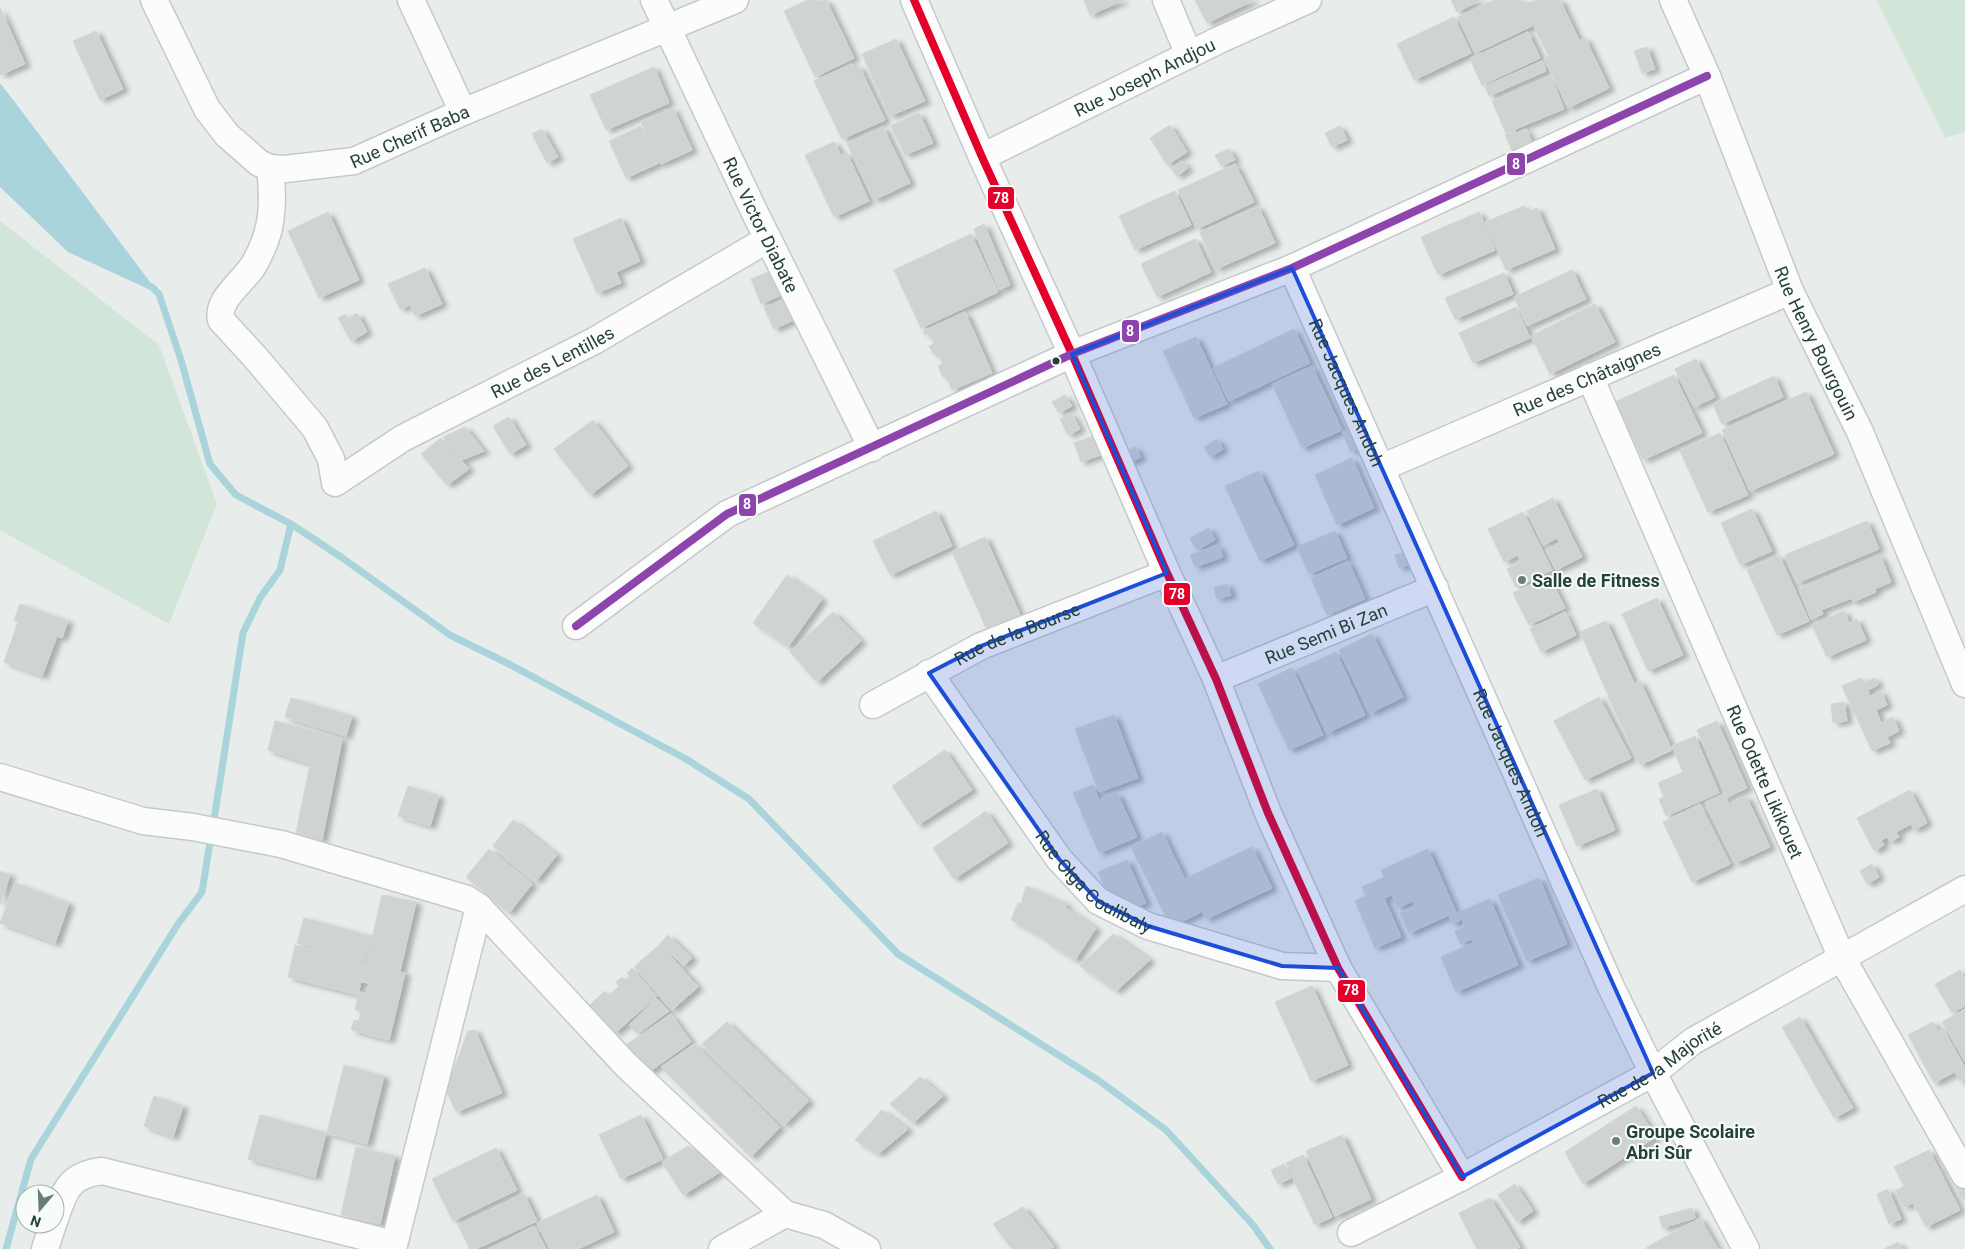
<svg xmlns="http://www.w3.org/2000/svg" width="1965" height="1249" viewBox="0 0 1965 1249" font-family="Roboto,sans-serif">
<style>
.green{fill:#d1e6d8}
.water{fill:#a9d4db}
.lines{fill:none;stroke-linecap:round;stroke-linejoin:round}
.stream{stroke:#a9d4db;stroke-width:7}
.building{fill:#cfd4d2;stroke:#d1d6d4;filter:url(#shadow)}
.minor-casing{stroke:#c5cac8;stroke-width:29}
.minor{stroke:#fcfcfc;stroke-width:26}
.bus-1-casing{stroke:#f7fbf9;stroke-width:11}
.bus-2-casing{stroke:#f7fbf9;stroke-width:11}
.bus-1{stroke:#e4002b;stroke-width:8}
.bus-2{stroke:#8e44ad;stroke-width:8}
.marked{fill:#1d4ed8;fill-opacity:0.2;stroke:#1d4ed8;stroke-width:4;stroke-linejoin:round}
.bus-dot{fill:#24423a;stroke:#f7fbf9;stroke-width:2}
.poi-dot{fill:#697e78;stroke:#f7fbf9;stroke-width:2}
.labels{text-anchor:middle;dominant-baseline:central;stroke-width:4;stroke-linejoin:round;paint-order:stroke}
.street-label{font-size:18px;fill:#24423a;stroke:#f7fbf9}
.poi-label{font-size:18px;font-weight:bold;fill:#24423a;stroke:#f7fbf9;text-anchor:start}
.line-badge{stroke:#f7fbf9;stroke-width:2}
.badge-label{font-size:14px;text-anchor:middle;font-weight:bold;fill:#fff}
</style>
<defs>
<filter id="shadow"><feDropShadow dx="5.5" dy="3" stdDeviation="2.5" flood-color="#0004"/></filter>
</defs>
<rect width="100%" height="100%" fill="#e8edeb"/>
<g class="green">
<path d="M1876 0H1965V132L1945 138Z"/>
<path d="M0 221 159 345 217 504 169 624 0 530Z"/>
</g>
<path class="water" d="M0 83 14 101 159 294 68 252 0 187Z"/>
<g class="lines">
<g class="stream">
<path d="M152 287 159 294 181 360 210 464 236 495 291 524 341 557 450 635 509 664 686 759 749 799 898 954 1098 1080 1166 1130 1253 1225 1270 1249"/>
<path d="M213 826 243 633 260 598 280 570 291 524"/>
<path d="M6 1249 31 1159 178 924 202 892 211 836"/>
</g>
</g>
<g class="building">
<path d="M808 0H818L819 2 826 0 854 58 815 77 784 11Z"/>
<path d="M1084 0H1124L1090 15Z"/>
<path d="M1195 0H1254L1207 23Z"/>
<path d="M1451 0H1481L1457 12Z"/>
<path d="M1494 0H1522L1534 25 1475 53 1458 17Z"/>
<path d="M1536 0H1560L1579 40 1548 55 1524 5Z"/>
<path d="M0 8 25 64 0 75Z"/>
<path d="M1454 17 1471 53 1414 80 1397 44Z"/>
<path d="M96 31 123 89 100 100 73 41Z"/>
<path d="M1528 32 1540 58 1482 85 1470 59Z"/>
<path d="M1585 38 1609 88 1568 108 1544 58Z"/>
<path d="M896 39 925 101 890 116 862 54Z"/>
<path d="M1647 47 1655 69 1642 73 1634 51Z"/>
<path d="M1542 61 1546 71 1489 96 1485 86Z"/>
<path d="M852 64 854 69 859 66 885 120 842 139 814 81Z"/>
<path d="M654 67 669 103 606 130 590 95Z"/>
<path d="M1551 76 1564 109 1506 133 1492 101Z"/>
<path d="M673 108 692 150 661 164 641 122Z"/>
<path d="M919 113 933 143 905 155 891 126Z"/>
<path d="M1170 125 1187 152 1167 165 1150 138Z"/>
<path d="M641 126 659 163 626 178 609 141Z"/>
<path d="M1340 126 1347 140 1332 147 1325 133Z"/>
<path d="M883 127 910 183 874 200 847 144Z"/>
<path d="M542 129 558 157 547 163 532 134Z"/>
<path d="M1526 129 1533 144 1513 153 1505 135 1515 130 1516 133Z"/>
<path d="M834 142 841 155 847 153 869 201 834 217 805 155Z"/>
<path d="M1229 149 1235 160 1221 166 1215 155Z"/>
<path d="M1182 161 1188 168 1177 176 1171 169Z"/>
<path d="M1235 164 1254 202 1197 229 1178 190Z"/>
<path d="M1175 191 1191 225 1135 250 1119 216Z"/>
<path d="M1258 206 1275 243 1216 269 1200 232Z"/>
<path d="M1524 206 1527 212 1537 208 1555 249 1506 270 1485 222Z"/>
<path d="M328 212 359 280 319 298 288 231Z"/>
<path d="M1479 212 1495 250 1438 275 1421 237Z"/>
<path d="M621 218 640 261 616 272 621 283 597 293 573 239Z"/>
<path d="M984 224 1010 285 999 290 974 229Z"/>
<path d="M971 234 998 292 921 328 894 270Z"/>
<path d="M1195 239 1211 272 1157 297 1141 264Z"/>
<path d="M425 268 442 304 415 316 410 305 400 309 388 284Z"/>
<path d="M776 269 786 293 761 304 751 279Z"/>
<path d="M1572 270 1586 299 1527 326 1514 297Z"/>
<path d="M1504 273 1513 294 1455 319 1445 298Z"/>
<path d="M787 298 796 319 774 329 764 308Z"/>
<path d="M1595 304 1615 342 1550 374 1531 336Z"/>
<path d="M1516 307 1530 338 1473 363 1459 333Z"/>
<path d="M965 312 992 373 952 390 946 376 943 377 938 366 943 364 938 353 934 355 929 346 934 344 929 333 925 335 923 331Z"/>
<path d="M357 313 367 332 351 341 338 318 345 314 348 319Z"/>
<path d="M1294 329 1310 363 1229 401 1213 368Z"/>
<path d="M1196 337 1227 404 1194 418 1163 351Z"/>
<path d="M1696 359 1715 397 1694 407 1675 369Z"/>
<path d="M1312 366 1342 430 1302 448 1272 384Z"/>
<path d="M1674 375 1702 433 1643 460 1615 402Z"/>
<path d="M1774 376 1783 397 1722 424 1713 404Z"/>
<path d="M1806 392 1834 454 1750 491 1722 430Z"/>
<path d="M1065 395 1072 406 1059 413 1052 402Z"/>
<path d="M1071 413 1080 429 1068 435 1060 419Z"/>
<path d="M509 417 526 445 510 454 493 426Z"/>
<path d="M593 420 628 466 590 495 554 449Z"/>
<path d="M465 427 484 451 462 460 443 437Z"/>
<path d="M1354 427 1363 446 1351 452 1342 432Z"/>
<path d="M1720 433 1748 495 1708 512 1680 451Z"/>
<path d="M1096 435 1103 454 1081 462 1074 443Z"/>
<path d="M441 438 469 469 447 485 421 454Z"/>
<path d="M1217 439 1223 449 1210 457 1204 447Z"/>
<path d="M1135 447 1141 457 1129 463 1123 453Z"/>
<path d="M1352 458 1374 508 1337 525 1315 475Z"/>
<path d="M1259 471 1294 545 1260 561 1225 486Z"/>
<path d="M1553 498 1582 557 1556 570 1546 550 1560 543 1557 538 1543 545 1527 511Z"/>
<path d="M1752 509 1772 551 1740 565 1721 523Z"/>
<path d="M936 511 952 546 890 575 873 541Z"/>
<path d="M1523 512 1552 570 1516 587 1507 569 1521 562 1518 555 1504 562 1488 529Z"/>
<path d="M1867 521 1879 549 1797 583 1785 555Z"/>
<path d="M1209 528 1215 540 1197 550 1190 538Z"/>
<path d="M1335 531 1347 558 1309 574 1297 547Z"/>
<path d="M985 537 1021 617 988 632 952 552Z"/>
<path d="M1218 545 1223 557 1195 567 1190 555Z"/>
<path d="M1406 552 1410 564 1399 568 1395 555Z"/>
<path d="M1779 555 1809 621 1777 635 1747 570Z"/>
<path d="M1880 555 1891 582 1875 589 1876 592 1853 602 1852 598 1821 610 1823 614 1811 619 1799 589Z"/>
<path d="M1348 561 1365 599 1327 615 1311 578Z"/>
<path d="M787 575 822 599 788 647 753 623Z"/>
<path d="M1549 576 1565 608 1529 625 1513 593Z"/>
<path d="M1227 584 1231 595 1217 599 1214 588Z"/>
<path d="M1657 598 1683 655 1648 671 1622 614Z"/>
<path d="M20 604 68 621 62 638 57 636 42 676 4 662 18 622 14 620Z"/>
<path d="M1844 611 1849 623 1857 619 1866 640 1827 657 1812 625Z"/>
<path d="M833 612 861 641 817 682 790 652Z"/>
<path d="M1565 612 1576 635 1541 652 1530 629Z"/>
<path d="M1606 621 1634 683 1608 695 1580 632Z"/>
<path d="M1372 634 1403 697 1370 713 1339 650Z"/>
<path d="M1336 652 1365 715 1327 733 1298 669Z"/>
<path d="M1292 668 1323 735 1289 750 1258 684Z"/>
<path d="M1861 678 1863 683 1875 678 1878 685 1868 690 1870 696 1881 691 1887 705 1876 710 1881 723 1893 717 1899 731 1887 737 1890 743 1872 751 1842 686Z"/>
<path d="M1640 681 1672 750 1640 765 1608 696Z"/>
<path d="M1599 697 1631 758 1585 780 1554 721Z"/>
<path d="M291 698 352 716 346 736 285 717Z"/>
<path d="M1844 702 1847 721 1833 723 1831 704Z"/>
<path d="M1114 715 1138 778 1099 792 1075 729Z"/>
<path d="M275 721 342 739 322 840 296 833 310 764 268 750Z"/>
<path d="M1717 721 1747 788 1727 797 1697 730Z"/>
<path d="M1695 736 1719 793 1666 816 1659 799 1664 797 1658 783 1683 772 1672 746Z"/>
<path d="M945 750 972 790 918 825 892 786Z"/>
<path d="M1093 785 1099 800 1117 793 1137 837 1099 853 1073 793Z"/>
<path d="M408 786 439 796 430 826 398 816Z"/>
<path d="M1597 789 1615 830 1577 846 1559 805Z"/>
<path d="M1910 790 1927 823 1914 830 1911 824 1896 832 1899 837 1890 842 1887 837 1881 840 1884 845 1874 851 1857 818Z"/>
<path d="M1724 794 1729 804 1746 796 1770 847 1735 863 1705 802Z"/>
<path d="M1700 804 1730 864 1692 882 1663 822Z"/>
<path d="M986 811 1008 843 954 879 933 848Z"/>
<path d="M513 820 557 855 536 881 493 846Z"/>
<path d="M1162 832 1201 912 1171 927 1131 847Z"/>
<path d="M1252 847 1272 888 1206 919 1186 878Z"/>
<path d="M489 849 532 884 509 913 466 877Z"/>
<path d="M1428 849 1456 912 1409 933 1400 913 1415 906 1413 901 1397 908 1392 895 1384 898 1401 937 1375 948 1355 901 1366 896 1362 887 1384 877 1381 870Z"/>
<path d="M1127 860 1146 903 1116 915 1098 872Z"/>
<path d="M1872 864 1879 877 1867 884 1860 871Z"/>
<path d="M0 871 10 875 0 905Z"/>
<path d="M1539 878 1567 944 1527 961 1498 895Z"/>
<path d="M15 883 69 903 55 943 0 923Z"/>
<path d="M1026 886 1067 904 1044 938 1011 920 1018 903 1021 904Z"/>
<path d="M382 895 416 902 400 971 366 964Z"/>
<path d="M1490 899 1518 965 1456 992 1441 957 1473 943 1472 939 1460 944 1455 931 1465 927 1462 919 1452 924 1449 916Z"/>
<path d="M1066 908 1096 928 1075 960 1044 940Z"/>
<path d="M304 918 371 936 365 960 297 943Z"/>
<path d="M1113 934 1150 960 1116 991 1080 966Z"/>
<path d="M668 935 692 958 684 966 660 944Z"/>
<path d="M660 944 698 987 672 1010 634 967Z"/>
<path d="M295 945 365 961 358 995 288 977Z"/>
<path d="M365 965 405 973 389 1040 351 1030 354 1020 359 1021 361 1011 355 1010 359 992 367 993 369 983 361 982Z"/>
<path d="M632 968 657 996 615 1033 590 1005 605 991 609 996 619 986 616 982 622 977 625 980 630 976 627 973Z"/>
<path d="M1960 970 1965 979V1006L1952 1013 1935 984Z"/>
<path d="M1312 986 1348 1065 1311 1081 1275 1002Z"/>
<path d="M656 998 669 1011 638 1034 629 1025Z"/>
<path d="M1965 1009V1061L1942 1022Z"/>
<path d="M671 1014 691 1042 646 1074 626 1045Z"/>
<path d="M1800 1017 1853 1108 1834 1118 1782 1027Z"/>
<path d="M727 1022 809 1101 784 1125 702 1044Z"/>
<path d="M1933 1022 1938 1031 1943 1028 1965 1068V1079L1960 1081 1955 1072 1934 1083 1908 1035Z"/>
<path d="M475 1030 502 1093 456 1112 446 1090 468 1031Z"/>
<path d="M694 1044 780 1127 751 1157 661 1067Z"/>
<path d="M344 1065 384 1076 367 1144 327 1133Z"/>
<path d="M920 1077 943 1096 913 1123 890 1104Z"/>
<path d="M154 1096 183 1106 173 1137 144 1126Z"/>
<path d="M1636 1106 1656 1137 1583 1184 1565 1152Z"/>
<path d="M882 1110 908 1129 878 1154 855 1140Z"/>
<path d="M260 1115 326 1133 315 1177 248 1159Z"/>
<path d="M641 1115 663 1159 621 1179 599 1135Z"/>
<path d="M1342 1135 1371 1199 1335 1216 1306 1151Z"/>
<path d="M688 1146 720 1172 683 1195 662 1162Z"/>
<path d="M356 1147 395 1156 380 1224 341 1215Z"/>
<path d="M496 1148 517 1190 453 1221 432 1179Z"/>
<path d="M1929 1150 1960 1210 1926 1227 1913 1203 1904 1207 1895 1191 1904 1186 1894 1167Z"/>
<path d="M1303 1155 1332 1217 1315 1225 1286 1163Z"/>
<path d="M1284 1164 1291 1178 1278 1184 1271 1170Z"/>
<path d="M1965 1182V1197L1961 1198 1956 1186Z"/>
<path d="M1515 1184 1533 1211 1517 1222 1498 1195Z"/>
<path d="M1888 1189 1901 1219 1889 1224 1877 1194Z"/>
<path d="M524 1194 537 1221 476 1249H470L458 1225Z"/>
<path d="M597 1195 614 1232 578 1249H550L537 1223Z"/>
<path d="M1490 1198 1520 1247 1516 1249H1477L1459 1213Z"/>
<path d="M1023 1207 1054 1247 1050 1249H1012L993 1224Z"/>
<path d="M1692 1208 1695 1218 1662 1228 1659 1217Z"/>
<path d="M1700 1218 1718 1249H1647V1247Z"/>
<path d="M534 1226 546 1249H489Z"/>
<path d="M1898 1242 1902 1249H1884Z"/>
</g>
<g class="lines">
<g class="minor-casing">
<g id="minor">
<path id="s1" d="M154 0 207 109 227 135 259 163 270 168 285 169 354 161 463 112 735 0"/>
<path d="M411 0 463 112"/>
<path id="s2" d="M654 0 754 211 872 448"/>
<path d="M914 0 982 157 1072 354 1167 573 1216 679 1268 813 1338 968 1462 1177"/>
<path d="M1166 0 1189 55"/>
<path id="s3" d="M1673 0 1707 76 1790 291 1860 432 1965 684"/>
<path id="s4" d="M982 157 1219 40 1308 0"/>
<path id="s5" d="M270 168C273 192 274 218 265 241 262 249 258 258 253 266 243 282 216 300 221 320L255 357 315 428 331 459 335 483 403 438 594 341 768 239"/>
<path id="s6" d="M1292 268 1611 987 1653 1073 1746 1249"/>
<path id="s7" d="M1590 377 1842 958 1965 1175"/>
<path id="s8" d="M1381 468 1790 291"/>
<path d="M576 626 727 514 1072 354 1292 268 1707 76"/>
<path id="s9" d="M929 673 1059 859 1098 901 1148 926 1282 966 1338 968"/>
<path id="s10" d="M1216 679 1435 588"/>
<path id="s11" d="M873 705 981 646 1167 573"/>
<path d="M0 777 143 821 193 827 281 844 467 899 479 907 626 1065 785 1214 722 1249"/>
<path d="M785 1214 824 1225 867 1249"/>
<path d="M55 1219C64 1191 69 1175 102 1171L394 1244"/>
<path id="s12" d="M1351 1233 1462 1177 1653 1073 1693 1041 1965 889"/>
<path d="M45 1249 53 1224"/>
<path d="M393 1249 479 907"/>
</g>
</g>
<use href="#minor" class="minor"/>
<g class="bus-1-casing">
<path id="bus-1" d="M914 0 982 157 1072 354 1167 573 1216 679 1268 813 1338 968 1462 1177"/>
</g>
<g class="bus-2-casing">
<path id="bus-2" d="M576 626 727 514 1072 354 1292 268 1707 76"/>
</g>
<use href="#bus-1" class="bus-1"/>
<use href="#bus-2" class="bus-2"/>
</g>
<path class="marked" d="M1292 268 1653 1073 1462 1177 1338 968 1282 966 1148 926 1098 901 1059 859 929 673 981 646 1167 573 1072 354Z"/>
<circle class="bus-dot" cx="1056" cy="361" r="4.5"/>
<g class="poi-dot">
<circle cx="1522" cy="580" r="5"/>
<circle cx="1616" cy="1141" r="5"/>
</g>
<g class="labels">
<g class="street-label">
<text stroke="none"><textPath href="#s4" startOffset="181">Rue Joseph Andjou</textPath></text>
<text stroke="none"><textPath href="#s1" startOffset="354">Rue Cherif Baba</textPath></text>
<text stroke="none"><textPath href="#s2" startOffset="249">Rue Victor Diabate</textPath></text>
<text stroke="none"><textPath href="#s3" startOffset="372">Rue Henry Bourgouin</textPath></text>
<text stroke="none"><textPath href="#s5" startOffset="618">Rue des Lentilles</textPath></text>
<text stroke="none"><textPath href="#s8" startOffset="224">Rue des Châtaignes</textPath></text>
<text stroke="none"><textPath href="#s6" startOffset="136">Rue Jacques Andoh</textPath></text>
<text stroke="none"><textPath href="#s11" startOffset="161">Rue de la Bourse</textPath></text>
<text stroke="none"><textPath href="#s10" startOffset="119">Rue Semi Bi Zan</textPath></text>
<text stroke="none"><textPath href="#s6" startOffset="541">Rue Jacques Andoh</textPath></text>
<text stroke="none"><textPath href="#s7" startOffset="441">Rue Odette Likikouet</textPath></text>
<text stroke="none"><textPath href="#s9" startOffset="269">Rue Olga Coulibaly</textPath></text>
<text stroke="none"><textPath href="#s12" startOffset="352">Rue de la Majorité</textPath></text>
</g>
<g class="poi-label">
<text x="1532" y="580">Salle de Fitness</text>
<text x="1626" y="1131">Groupe Scolaire<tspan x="1626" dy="21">Abri Sûr</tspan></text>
</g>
</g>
<g class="line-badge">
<rect x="1506" y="152" width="20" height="24" rx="5" fill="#8e44ad"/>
<rect x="987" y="186" width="28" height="24" rx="5" fill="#e4002b"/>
<rect x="1121" y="319" width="19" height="24" rx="5" fill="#8e44ad"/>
<rect x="738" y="493" width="19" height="24" rx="5" fill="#8e44ad"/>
<rect x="1163" y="582" width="28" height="24" rx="5" fill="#e4002b"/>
<rect x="1337" y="979" width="29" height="24" rx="5" fill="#e4002b"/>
</g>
<g class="badge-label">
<text x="1516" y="169">8</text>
<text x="1001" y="203">78</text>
<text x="1130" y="336">8</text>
<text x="747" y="509">8</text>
<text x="1177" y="599">78</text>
<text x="1351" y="995">78</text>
</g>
<g transform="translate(40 1209) rotate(199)"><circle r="24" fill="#f7fbf9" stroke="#a3b1ad"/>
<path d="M0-4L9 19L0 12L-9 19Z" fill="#697e78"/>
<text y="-8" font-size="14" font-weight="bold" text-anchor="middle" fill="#24423a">N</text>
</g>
</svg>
